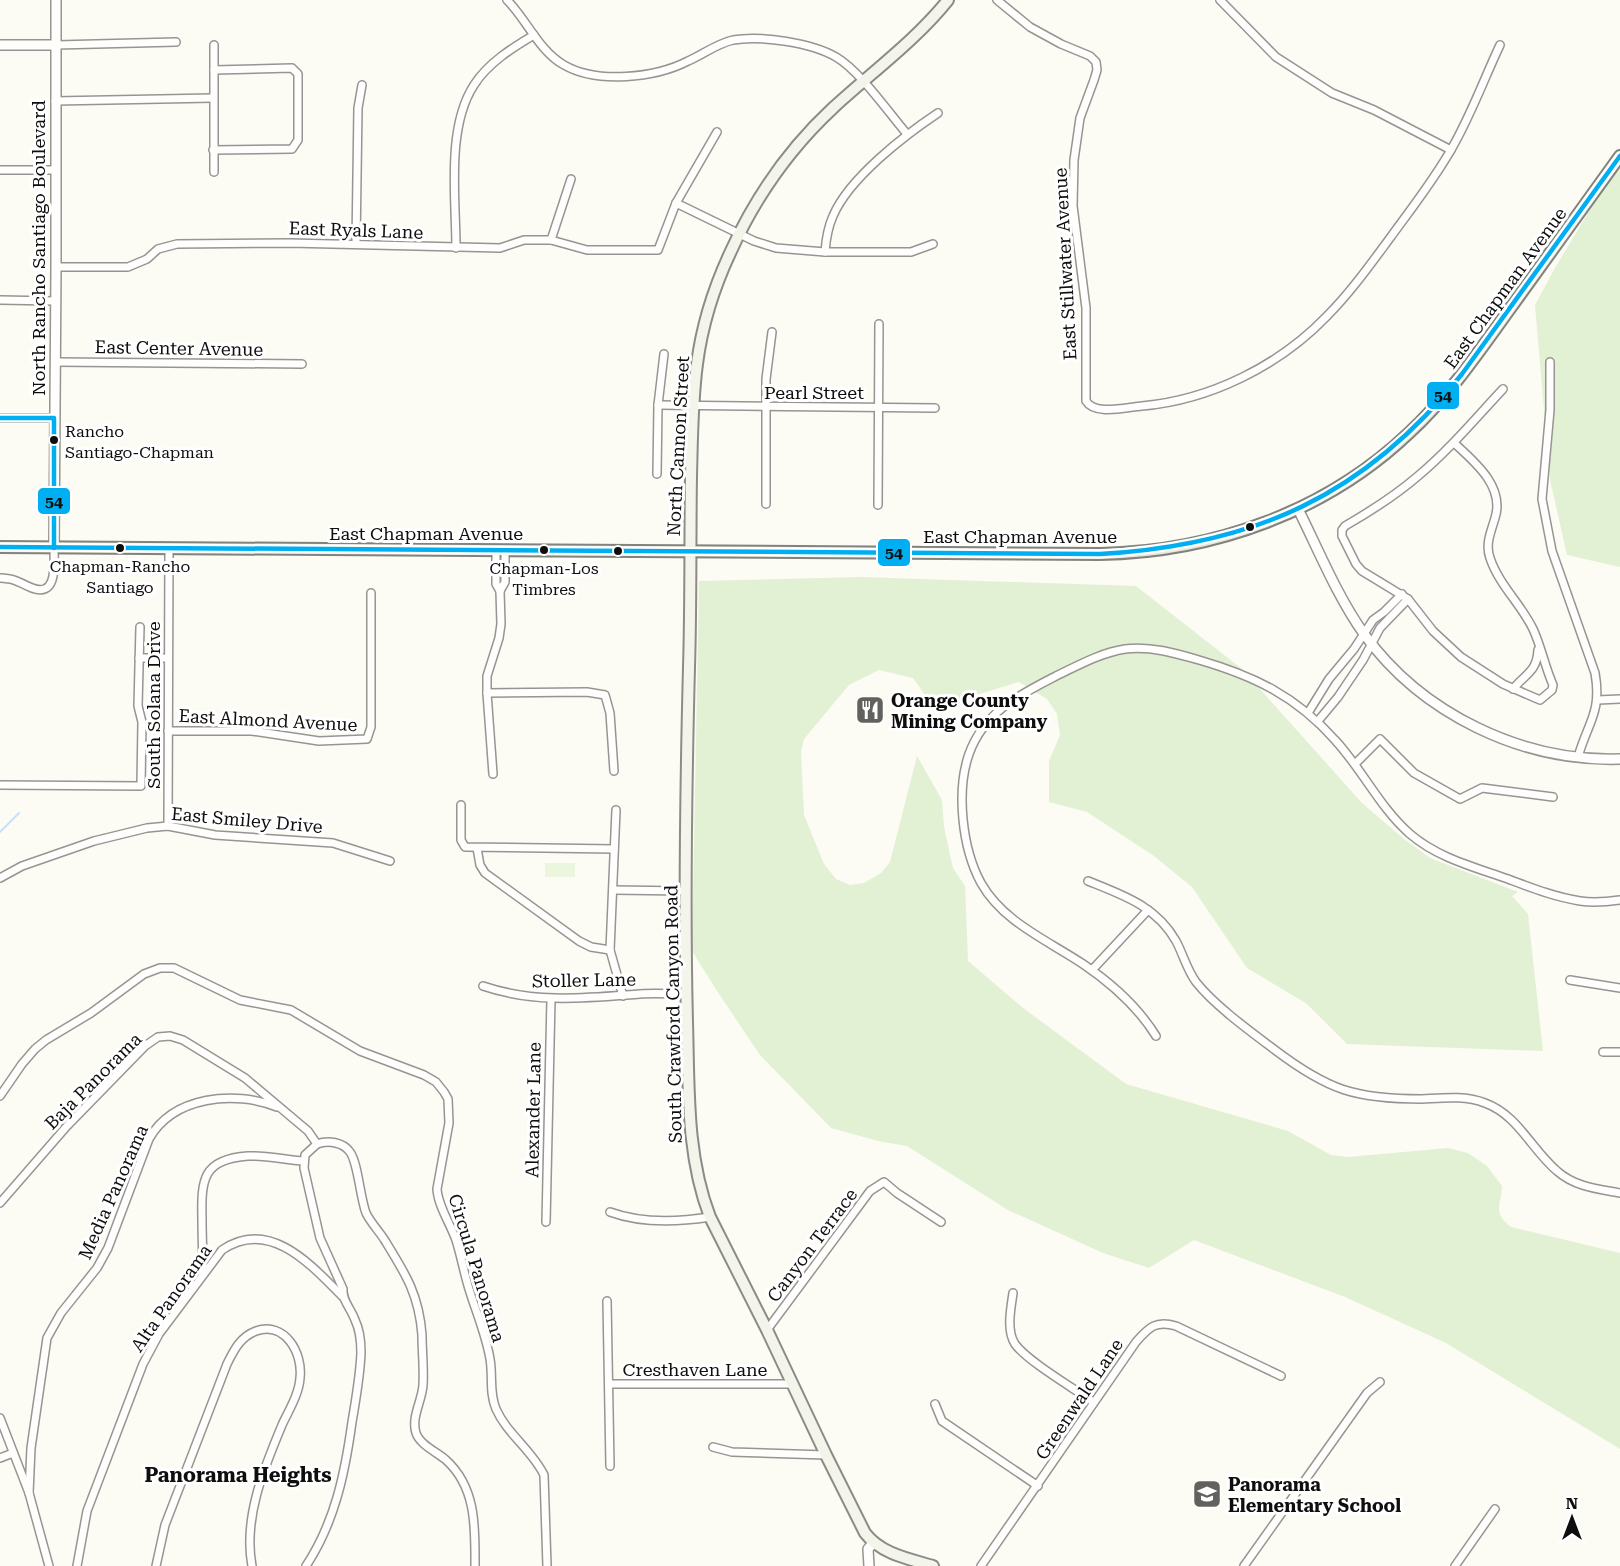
<svg xmlns="http://www.w3.org/2000/svg" width="1620" height="1566" viewBox="0 0 1620 1566" font-family="'Roboto Serif',serif">
<style>
.green{fill:#e2f1d4}
.pitch{fill:#ecf5de}
.lines{fill:none;stroke-linecap:round;stroke-linejoin:round}
.stream{stroke:#cbe0f5;stroke-width:2}
.minor-casing{stroke:#959592;stroke-width:10}
.tertiary-casing{stroke:#959592;stroke-width:12}
.secondary-casing{stroke:#8c8b88;stroke-width:14}
.primary-casing{stroke:#82827f;stroke-width:14}
.minor{stroke:#fffefd;stroke-width:7}
.tertiary{stroke:#fffefd;stroke-width:9}
.secondary{stroke:#f4f5ea;stroke-width:10}
.primary{stroke:#eceada;stroke-width:10}
.bus-1-casing{stroke:#fff;stroke-width:9}
.bus-1{stroke:#00aff2;stroke-width:4.5}
.bus-dot{fill:#0e0e0e;stroke:#fff;stroke-width:2}
.labels{text-anchor:middle;dominant-baseline:central;stroke-width:6;stroke-linejoin:round;paint-order:stroke}
.bus-label{font-size:16px;fill:#0e0e0e;stroke:#fff}
.street-label{font-size:18px;fill:#0e0e0e;stroke:#fff}
.poi-label{font-size:18px;font-weight:bold;fill:#0e0e0e;stroke:#fff;text-anchor:start}
.neighbourhood-label{font-size:20px;font-weight:bold;fill:#0e0e0e;stroke:#fff}
.line-badge{stroke:#fff;stroke-width:2}
.pale-badge-label{font-size:16px;text-anchor:middle;font-weight:bold;fill:#111}
</style>
<rect width="100%" height="100%" fill="#fcfbf4"/>
<g class="green">
<path d="M1620 159V567L1567 555 1550 480 1535 305 1555 268Z"/>
<path d="M861 577 1136 586 1242 669 1362 803 1404 839 1430 858 1518 892 1512 896 1528 914 1543 1051 1347 1044 1307 1004 1247 968 1192 887 1154 856 1087 812 1049 802V761L1060 735 1057 714 1047 699 1019 682 934 708 913 678 879 670 849 685 804 739 801 752 804 815 824 864 836 879 850 885 864 883 881 873 890 862 917 756 942 800 944 827 953 868 965 886 968 961 1023 1008 1126 1084 1288 1131 1331 1155 1348 1157 1448 1148 1468 1153 1487 1166 1502 1186C1501 1207 1492 1212 1511 1227L1620 1253V1449L1446 1343 1345 1297 1194 1240 1149 1268 1103 1253 1008 1210 907 1146 878 1141 831 1128 760 1055 719 994 692 951 699 581Z"/>
</g>
<rect class="pitch" x="545" y="863" width="30" height="14"/>
<g class="lines">
<path class="stream" d="M0 832 19 813"/>
<g class="minor-casing">
<g id="minor">
<path d="M507 0C527 20 539 51 564 65 597 84 655 78 688 61 704 54 716 44 733 40 761 35 812 43 836 57 860 71 888 112 907 134"/>
<path d="M997 0 1030 27 1061 44 1090 56 1096 62 1097 70 1094 80 1080 118 1074 160 1073 206 1086 308V401C1095 416 1127 407 1142 406 1210 400 1279 366 1327 316 1350 293 1370 265 1390 238 1411 209 1434 180 1452 148 1471 115 1484 79 1500 45"/>
<path d="M1220 0 1276 57 1332 93 1374 110 1451 150"/>
<path d="M56 45 176 42"/>
<path d="M55 101 213 98"/>
<path d="M213 150 292 149 298 140V74L292 68 214 70"/>
<path d="M0 170H55"/>
<path d="M214 172V45"/>
<path d="M676 203 754 241 776 248 825 252H911L933 244"/>
<path d="M551 240 571 179"/>
<path d="M356 244 358 108 362 85"/>
<path d="M456 248C456 199 446 128 474 85 488 63 512 48 534 35"/>
<path d="M825 252C826 239 828 227 833 216 849 178 905 135 938 113"/>
<path d="M56 267H128L147 259 158 249 177 244 290 243 500 248 524 240H551L587 250H658L676 203 717 132"/>
<path d="M0 300 55 301"/>
<path d="M55 362 302 364"/>
<path d="M1550 362V410L1542 499 1552 551 1595 673C1602 712 1588 722 1578 757"/>
<path d="M658 405 935 408"/>
<path d="M0 418H54"/>
<path d="M1454 443C1475 462 1505 487 1495 518 1491 532 1485 544 1490 558 1499 585 1521 604 1533 629 1541 646 1545 667 1553 685L1552 690 1540 700 1503 684 1461 657 1433 631 1408 599 1362 571 1356 564 1342 536V530L1345 526C1371 511 1396 495 1418 476 1449 450 1475 419 1503 389"/>
<path d="M657 474 658 405 664 354"/>
<path d="M766 504V379L772 332"/>
<path d="M878 505 879 324"/>
<path d="M0 578C18 579 17 582 32 588 58 598 54 563 54 548"/>
<path d="M500 591 505 582V550"/>
<path d="M139 658H168"/>
<path d="M1513 689C1525 674 1537 672 1538 650"/>
<path d="M487 693 587 692 605 695 610 713 614 771"/>
<path d="M1598 700 1620 699"/>
<path d="M1308 713 1329 679 1354 649 1373 620 1384 612 1402 594"/>
<path d="M1318 721 1338 697 1363 660 1380 628 1408 599"/>
<path d="M168 731H252L319 741 367 739 371 727V593"/>
<path d="M1355 764 1380 739 1414 773 1460 799 1482 788 1553 797"/>
<path d="M493 774 487 693V676L499 638 501 624 500 591 496 584V550"/>
<path d="M0 785 141 786 142 722 138 706 140 627"/>
<path d="M461 805V840L465 847 614 849"/>
<path d="M616 810 610 950 623 996"/>
<path d="M168 826 169 548"/>
<path d="M477 848 480 865 485 873 579 941 591 947 610 950"/>
<path d="M0 878 22 866 94 841 147 828 168 826 215 835 333 843 390 861"/>
<path d="M1088 881C1123 895 1156 906 1176 941 1183 954 1187 970 1196 982 1214 1005 1251 1032 1275 1050 1328 1090 1355 1099 1422 1099 1442 1098 1465 1095 1485 1103 1518 1115 1531 1149 1557 1171 1575 1187 1598 1189 1620 1193"/>
<path d="M613 890 686 891"/>
<path d="M1092 970 1148 910"/>
<path d="M1570 980 1620 988"/>
<path d="M483 986C536 1004 586 998 640 994 655 993 671 994 686 994"/>
<path d="M1156 1036C1138 1007 1111 983 1083 964 1047 940 1003 922 981 883 962 848 956 791 969 754 984 712 1019 695 1056 676 1079 665 1100 653 1125 649 1151 646 1175 653 1199 660 1254 676 1296 696 1335 740 1362 769 1380 808 1410 834 1438 858 1474 867 1508 879 1532 888 1555 897 1580 901 1593 903 1606 902 1620 900"/>
<path d="M1603 1052H1620"/>
<path d="M0 1096 22 1064 35 1049 46 1040 91 1013 144 974 160 968H174L240 1000 291 1010 360 1051 424 1075 436 1082 444 1092 448 1099 449 1123 437 1189C438 1206 450 1223 456 1240 461 1256 464 1273 469 1289 476 1312 486 1335 490 1359 493 1375 489 1393 496 1409 507 1434 532 1450 544 1475L547 1566"/>
<path d="M0 1203 67 1126 145 1046 158 1037 170 1036 183 1040 245 1078 308 1131 317 1144C328 1140 343 1142 350 1152 358 1163 360 1197 366 1213 371 1223 378 1230 384 1239 405 1273 419 1294 422 1335 422 1351 424 1368 423 1385 422 1401 411 1417 416 1433 420 1445 437 1452 446 1460 477 1488 475 1529 475 1566"/>
<path d="M610 1212C640 1223 678 1222 710 1217"/>
<path d="M546 1222 551 999"/>
<path d="M203 1274C203 1256 202 1237 202 1219 201 1179 203 1159 248 1156 267 1155 285 1160 304 1161"/>
<path d="M1013 1293C1011 1308 1006 1330 1015 1344 1027 1361 1075 1389 1093 1402"/>
<path d="M607 1301 610 1466"/>
<path d="M767 1330 870 1191 884 1182 897 1193 941 1222"/>
<path d="M609 1384H793"/>
<path d="M935 1404 942 1421 1038 1486"/>
<path d="M0 1418 29 1493 49 1566"/>
<path d="M713 1447 732 1452 826 1455"/>
<path d="M0 1458 13 1453"/>
<path d="M29 1493 31 1448 47 1338 61 1313 97 1268 108 1248 149 1139C173 1096 235 1090 277 1107"/>
<path d="M77 1566 87 1511 143 1364 159 1334 222 1250C270 1217 312 1266 343 1297"/>
<path d="M156 1566 165 1525 227 1364C234 1350 240 1337 256 1331 285 1321 303 1353 300 1378 299 1394 289 1410 282 1425 264 1468 243 1518 252 1566"/>
<path d="M306 1566C335 1522 345 1473 352 1422 356 1399 360 1376 361 1353 361 1342 360 1330 355 1320 351 1308 342 1301 343 1289L320 1238 304 1168 305 1155 317 1144"/>
<path d="M981 1566 1136 1342C1149 1327 1156 1320 1176 1326L1281 1376"/>
<path d="M1244 1566 1367 1393 1380 1382"/>
<path d="M1455 1566 1495 1509"/>
</g>
</g>
<g class="tertiary-casing">
<g id="tertiary">
<path d="M0 45H56"/>
<path d="M1298 509C1319 551 1337 596 1364 634 1422 714 1522 762 1620 759"/>
<path d="M54 548 56 267V0"/>
<path d="M869 1566 868 1549 873 1543"/>
</g>
</g>
<g class="secondary-casing">
<path id="secondary" d="M933 1566C909 1559 881 1554 865 1533L826 1455 767 1330 710 1217C686 1155 689 1088 687 1022 684 904 686 785 689 667 691 603 690 540 691 476 692 439 692 401 697 364 702 325 714 287 731 251 755 198 790 148 833 108 872 72 915 41 948 0"/>
</g>
<g class="primary-casing">
<path id="primary" d="M0 547 1100 554C1213 552 1326 512 1409 433 1448 397 1478 353 1509 310 1546 259 1583 207 1620 156"/>
</g>
<use href="#minor" class="minor"/>
<use href="#tertiary" class="tertiary"/>
<use href="#secondary" class="secondary"/>
<use href="#primary" class="primary"/>
<g class="bus-1-casing">
<g id="bus-1">
<path d="M0 418H54V548"/>
<path d="M0 547 1100 554C1254 545 1365 496 1462 374L1620 156"/>
</g>
</g>
<use href="#bus-1" class="bus-1"/>
</g>
<defs>
<g id="restaurant-square" transform="scale(1.5)"><rect x="-9" y="-9" width="18" height="18" rx="4" fill="#61615e" stroke="#fff"/><path d="M-5-6h1v4h1v-4h1v4h1v-4h1v5L-1.5 .5V6h-2V.5L-5-1ZM5-6V6H3V1.5H1.5Q1.5-4 5-6Z" fill="#fff"/></g>
<g id="school-square" transform="scale(1.5)"><rect x="-9" y="-9" width="18" height="18" rx="4" fill="#61615e" stroke="#fff"/><path d="M0-5L7-2L0 1L-7-2ZM-4 1L0 2.5L4 1V4Q0 6-4 4Z" fill="#fff"/></g>
</defs>
<g fill-rule="evenodd">
<use href="#restaurant-square" x="870" y="710"/>
<use href="#school-square" x="1207" y="1494"/>
</g>
<g class="bus-dot">
<circle cx="54" cy="440" r="5"/>
<circle cx="1250" cy="527" r="5"/>
<circle cx="120" cy="548" r="5"/>
<circle cx="544" cy="550" r="5"/>
<circle cx="618" cy="551" r="5"/>
</g>
<g class="labels">
<g class="bus-label">
<text x="65" y="431" text-anchor="start">Rancho<tspan x="65" dy="21">Santiago-Chapman</tspan></text>
<text x="120" y="566">Chapman-Rancho<tspan x="120" dy="21">Santiago</tspan></text>
<text x="544" y="568">Chapman-Los<tspan x="544" dy="21">Timbres</tspan></text>
</g>
<g class="street-label">
<text transform="translate(356 230) rotate(2)">East Ryals Lane</text>
<text transform="translate(38 248) rotate(-90)">North Rancho Santiago Boulevard</text>
<text transform="translate(1065 264) rotate(-93)">East Stillwater Avenue</text>
<text transform="translate(1505 288) rotate(-54)">East Chapman Avenue</text>
<text transform="translate(179 348) rotate(1)">East Center Avenue</text>
<text x="814" y="392">Pearl Street</text>
<text transform="translate(678 446) rotate(-87)">North Cannon Street</text>
<text x="426" y="533">East Chapman Avenue</text>
<text x="1020" y="536">East Chapman Avenue</text>
<text transform="translate(153 705) rotate(-90)">South Solana Drive</text>
<text transform="translate(268 720) rotate(3)">East Almond Avenue</text>
<text transform="translate(247 820) rotate(5)">East Smiley Drive</text>
<text transform="translate(584 980) rotate(-1)">Stoller Lane</text>
<text transform="translate(673 1014) rotate(-91)">South Crawford Canyon Road</text>
<text transform="translate(93 1081) rotate(-45)">Baja Panorama</text>
<text transform="translate(533 1110) rotate(-89)">Alexander Lane</text>
<text transform="translate(113 1192) rotate(-66)">Media Panorama</text>
<text transform="translate(812 1245) rotate(-53)">Canyon Terrace</text>
<text transform="translate(477 1268) rotate(73)">Circula Panorama</text>
<text transform="translate(171 1298) rotate(-55)">Alta Panorama</text>
<text x="695" y="1369">Cresthaven Lane</text>
<text transform="translate(1079 1399) rotate(-56)">Greenwald Lane</text>
</g>
<g class="poi-label">
<text x="891" y="700">Orange County<tspan x="891" dy="21">Mining Company</tspan></text>
<text x="1228" y="1484">Panorama<tspan x="1228" dy="21">Elementary School</tspan></text>
</g>
<g class="neighbourhood-label">
<text x="238" y="1475">Panorama Heights</text>
</g>
</g>
<g class="line-badge">
<rect x="1426" y="381" width="34" height="29" rx="6" fill="#00aff2"/>
<rect x="37" y="487" width="34" height="28" rx="6" fill="#00aff2"/>
<rect x="877" y="538" width="34" height="29" rx="6" fill="#00aff2"/>
</g>
<g class="pale-badge-label">
<text x="1443" y="401">54</text>
<text x="54" y="507">54</text>
<text x="894" y="558">54</text>
</g>
<g transform="translate(1572 1518)" stroke="#ffffff" stroke-width="4.5" paint-order="stroke">
<path d="M0-4.5L10 22L0 15L-10 22Z" fill="#0e0e0e"/>
<text y="-9" font-size="16" font-weight="bold" text-anchor="middle" fill="#0e0e0e">N</text>
</g>
</svg>
